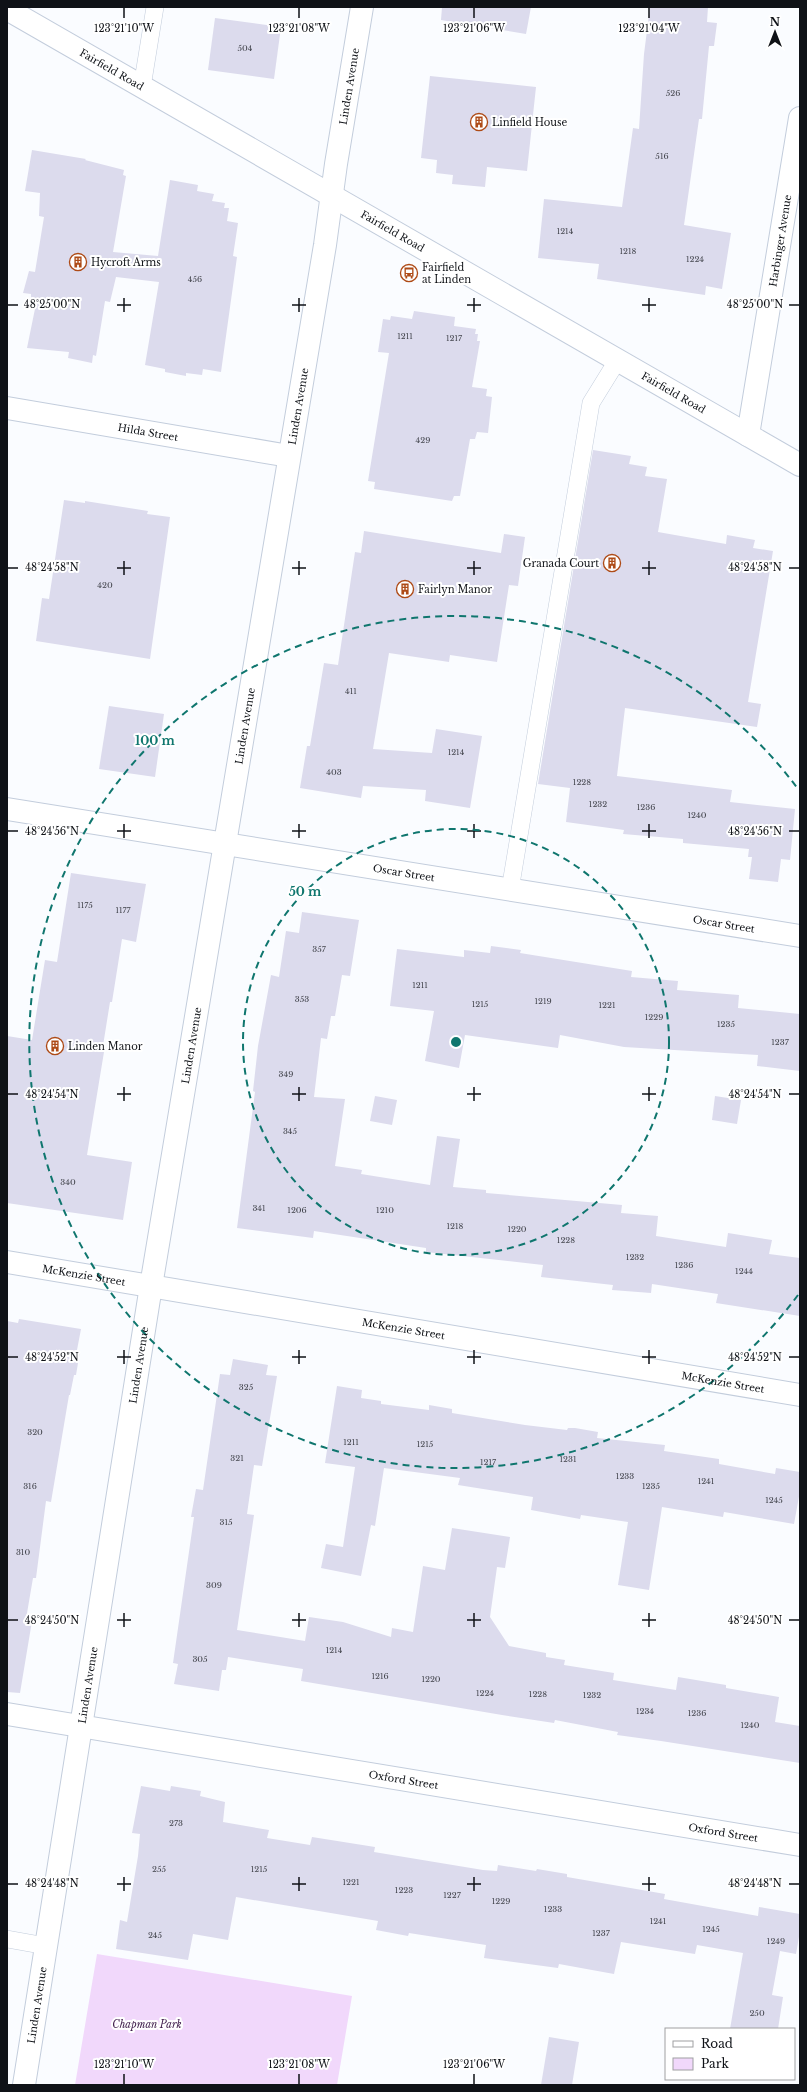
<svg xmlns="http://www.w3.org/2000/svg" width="807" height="2092" viewBox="0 0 807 2092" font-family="'Libre Baskerville',serif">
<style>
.green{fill:#f1d8fb}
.building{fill:#dcdbed}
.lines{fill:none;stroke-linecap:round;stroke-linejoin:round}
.service-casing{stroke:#c3cddc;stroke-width:18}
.minor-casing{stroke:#c3cddc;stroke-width:24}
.tertiary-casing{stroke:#c3cddc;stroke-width:24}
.service{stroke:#fff;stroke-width:17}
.minor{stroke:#fff;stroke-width:22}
.tertiary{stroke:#fff;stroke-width:22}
.ticks{fill:none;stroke:#0f1217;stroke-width:1.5}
.ring{fill:none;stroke:#0f766e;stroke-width:2;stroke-dasharray:7 5}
.labels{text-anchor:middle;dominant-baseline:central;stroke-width:4;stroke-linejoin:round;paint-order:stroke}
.number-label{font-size:8px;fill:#42444c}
.street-label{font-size:10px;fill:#0f1217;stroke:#fff}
.poi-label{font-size:10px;fill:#0f1217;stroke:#fff;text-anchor:start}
.park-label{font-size:10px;font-style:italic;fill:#42204e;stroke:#fff}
.ticks-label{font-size:10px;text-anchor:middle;fill:#0f1217;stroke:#fff;stroke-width:4;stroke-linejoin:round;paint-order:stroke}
.centre{fill:#0f766e;stroke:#fff;stroke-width:2}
.ring-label{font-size:12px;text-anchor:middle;font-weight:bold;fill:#0f766e;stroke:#fff;stroke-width:4;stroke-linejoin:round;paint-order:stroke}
</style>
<rect width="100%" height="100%" fill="#fafcff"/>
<path class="green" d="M97 1954 352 1996 337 2085H75Z"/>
<g class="building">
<path d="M442 7H531L526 34 441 20Z"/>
<path d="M650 7H708L707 22 717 23 714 46H709L702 119H699L684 225 731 233 722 289 706 286 705 295 597 279 599 264 538 258 544 199 622 207 633 128 639 129 644 54Z"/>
<path d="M215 18 281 27 274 79 208 70Z"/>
<path d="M430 76 536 87 527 171 487 167 485 187 452 184 453 175 436 173 437 160 421 158Z"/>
<path d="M32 150 86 159 85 160 124 170 123 175 126 176 113 252 158 256 170 180 198 185 197 191 214 194 212 201 225 203 224 208H229L227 221 238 223 233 256 237 257 221 372 203 369 202 375 186 373V376L165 372V369L145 365 159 282 116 277 110 302 105 301 96 356 93 355 92 363 68 358 69 352 27 348 37 299 31 298V294L23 293 29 271 35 272 44 217 39 216 40 193 25 191Z"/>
<path d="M414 311 455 317 454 326 476 329 475 334H478L477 341H480L472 387 487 389 486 396 492 397 488 433 477 432 475 439H470L460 496H454L452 501 374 489 375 482 368 481 389 353 378 352 383 319 390 320 391 316 412 319Z"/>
<path d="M593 450 631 456 629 464 647 467 645 476 667 479 658 532 726 544 727 535 755 540 753 548 773 551 748 702 761 704 757 727 625 708 617 776 732 790 730 802 795 809 790 860 781 859 778 882 749 879 752 857H748L749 849 683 843V839L623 834 624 830 566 822 570 788 538 784Z"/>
<path d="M64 500 85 503V501L148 511 147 514 170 517 150 659 36 641 42 598 49 599Z"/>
<path d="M364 531 501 553 504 534 525 537 518 586 509 585 497 662 450 655 449 662 389 653 373 749 432 753 436 729 482 736 470 808 425 801 426 790 363 786 361 798 300 788 307 746H310L324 663 338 665 355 552 361 553Z"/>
<path d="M109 706 164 714 155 777 99 769Z"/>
<path d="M71 873 146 884 136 942 122 939 112 1002H110L102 1052H104L87 1155 132 1162 123 1220 7 1203V1036L32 1040 45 960 57 962Z"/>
<path d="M302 912 359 920 350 976 342 975 335 1016H331L327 1039 321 1038 314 1097 345 1099 335 1166 362 1170 361 1174 430 1185 437 1136 460 1139 453 1187 486 1190V1193L622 1205 621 1213 658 1216 656 1236 726 1247 728 1233 772 1240 769 1254 800 1258V1316L716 1303 718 1294 652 1284 651 1293 612 1290 613 1285 541 1277 543 1265 426 1252V1248L314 1231 313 1238 237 1228 255 1092 253 1091 258 1046 271 975 279 977 286 931 299 933Z"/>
<path d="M491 946 521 950 520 953 632 971 631 977 678 981 677 990 739 995 738 1008 800 1014V1071L757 1066 758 1055 624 1047 560 1035 558 1048 465 1035 459 1068 425 1061 434 1011 390 1006 397 949 464 957V950L490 953Z"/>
<path d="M375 1096 397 1100 392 1125 370 1121Z"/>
<path d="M715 1096 741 1100 737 1124 712 1120Z"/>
<path d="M19 1319 81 1329 77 1350 80 1351 76 1375H74L70 1395H69L51 1502 46 1501 36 1578H33L26 1619 32 1621 20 1693 7 1692V1321L18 1323Z"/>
<path d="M233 1359 268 1365 266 1375 277 1376 262 1466 254 1465 247 1514 254 1515 237 1630 305 1641 309 1617 343 1622 391 1637 392 1628 413 1632 423 1566 445 1570 452 1528 510 1537 505 1568 497 1567 490 1617 509 1646 546 1653V1657L565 1660 564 1665 614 1673 613 1680 676 1690 678 1677 726 1685V1688L779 1697 775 1722 800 1726V1763L661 1741 617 1735 618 1732 555 1720 554 1723 502 1715 301 1681 303 1669 228 1657 226 1670H222L219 1691 174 1684 178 1664 173 1663 194 1517H191L196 1489 203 1490 220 1374 230 1375Z"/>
<path d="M337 1386 362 1390 361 1398 381 1401V1404L429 1410V1405L452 1409V1413L525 1425 567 1430 568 1428H575L598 1432 597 1438 665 1445 664 1451 719 1459V1464L775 1474 776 1468 800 1472V1491L794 1524 724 1512 723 1517 662 1507 649 1590 618 1585 628 1522 581 1515 580 1519 531 1510 533 1497 458 1485 460 1478 384 1468 375 1526 371 1525 361 1576 321 1568 326 1544 343 1547 355 1467 325 1463Z"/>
<path d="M141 1786 170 1791 171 1786 201 1791 200 1796 225 1802 223 1822 269 1830 267 1838 310 1845 312 1837 375 1847 374 1852 483 1870 497 1871 498 1865 536 1871 537 1869 567 1874V1877L665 1894 664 1899 758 1916 759 1907 800 1914V1931L796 1954 780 1951 772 1995 783 1997 778 2029H730L743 1953 697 1945 695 1954 621 1942 614 1974 559 1964 558 1968 484 1958 486 1945 409 1933 408 1936 376 1930 378 1921 236 1897 228 1940 193 1934 188 1960 116 1949 120 1920 127 1922 138 1856 140 1834 132 1833Z"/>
<path d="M549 2037 579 2042 572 2085H541Z"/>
</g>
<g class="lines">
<g class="service-casing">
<g id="service">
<path d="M142 87 155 7"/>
<path d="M510 890 591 403 617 361"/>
<path d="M7 1939 46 1946"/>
</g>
</g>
<g class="minor-casing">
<g id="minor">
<path id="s1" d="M7 408 289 456"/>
<path id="s2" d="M748 435 800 118"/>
<path id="s3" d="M7 809 800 936"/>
<path id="s4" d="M7 1262 800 1395"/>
<path id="s5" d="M7 1714 800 1845"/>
<path id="s6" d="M24 2085 151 1286 325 245 336 164 362 7"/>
</g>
</g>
<g class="tertiary-casing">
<g id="tertiary">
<path id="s7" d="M7 9 800 465"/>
</g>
</g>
<use href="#service" class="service"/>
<use href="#minor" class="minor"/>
<use href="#tertiary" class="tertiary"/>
</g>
<path class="ticks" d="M124 8V18M299 8V18M474 8V18M649 8V18M124 298V312M299 298V312M474 298V312M649 298V312M8 305H18M117 305H131M292 305H306M467 305H481M642 305H656M789 305H799M124 561V575M299 561V575M474 561V575M649 561V575M8 568H18M117 568H131M292 568H306M467 568H481M642 568H656M789 568H799M124 824V838M299 824V838M474 824V838M649 824V838M8 831H18M117 831H131M292 831H306M467 831H481M642 831H656M789 831H799M124 1087V1101M299 1087V1101M474 1087V1101M649 1087V1101M8 1094H18M117 1094H131M292 1094H306M467 1094H481M642 1094H656M789 1094H799M124 1350V1364M299 1350V1364M474 1350V1364M649 1350V1364M8 1357H18M117 1357H131M292 1357H306M467 1357H481M642 1357H656M789 1357H799M124 1613V1627M299 1613V1627M474 1613V1627M649 1613V1627M8 1620H18M117 1620H131M292 1620H306M467 1620H481M642 1620H656M789 1620H799M124 1877V1891M299 1877V1891M474 1877V1891M649 1877V1891M8 1884H18M117 1884H131M292 1884H306M467 1884H481M642 1884H656M789 1884H799M124 2074V2084M299 2074V2084M474 2074V2084"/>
<g class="ring">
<circle cx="456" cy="1042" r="213"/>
<path d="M798 1295A426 426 0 1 1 798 789"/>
</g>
<defs>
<g id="building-ring" transform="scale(0.9)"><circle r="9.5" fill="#fff" stroke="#ae4b17" stroke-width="1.5"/><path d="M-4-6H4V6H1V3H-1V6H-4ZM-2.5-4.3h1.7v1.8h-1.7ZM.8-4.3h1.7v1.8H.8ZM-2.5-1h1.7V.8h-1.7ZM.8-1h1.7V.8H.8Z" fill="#ae4b17"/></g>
<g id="bus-ring" transform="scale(0.9)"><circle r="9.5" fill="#fff" stroke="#ae4b17" stroke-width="1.5"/><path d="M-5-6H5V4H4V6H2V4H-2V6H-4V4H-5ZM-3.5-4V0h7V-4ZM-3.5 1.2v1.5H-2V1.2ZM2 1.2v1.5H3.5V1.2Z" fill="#ae4b17"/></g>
</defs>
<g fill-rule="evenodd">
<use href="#building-ring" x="479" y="122"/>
<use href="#building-ring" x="78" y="262"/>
<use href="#bus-ring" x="409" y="273"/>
<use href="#building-ring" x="612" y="563"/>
<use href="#building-ring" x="405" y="589"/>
<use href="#building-ring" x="55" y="1046"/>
</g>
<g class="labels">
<g class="number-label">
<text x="245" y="48">504</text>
<text x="673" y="93">526</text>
<text x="662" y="156">516</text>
<text x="565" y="231">1214</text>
<text x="628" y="251">1218</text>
<text x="695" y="259">1224</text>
<text x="195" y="279">456</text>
<text x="405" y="336">1211</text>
<text x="454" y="338">1217</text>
<text x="423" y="440">429</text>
<text x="105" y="585">420</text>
<text x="351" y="691">411</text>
<text x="456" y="752">1214</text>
<text x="334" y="772">403</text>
<text x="582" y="782">1228</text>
<text x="598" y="804">1232</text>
<text x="646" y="807">1236</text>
<text x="697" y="815">1240</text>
<text x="85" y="905">1175</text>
<text x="123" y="910">1177</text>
<text x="319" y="949">357</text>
<text x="420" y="985">1211</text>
<text x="302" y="999">353</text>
<text x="543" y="1001">1219</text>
<text x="480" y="1004">1215</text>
<text x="607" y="1005">1221</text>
<text x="654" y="1017">1229</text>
<text x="726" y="1024">1235</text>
<text x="780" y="1042">1237</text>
<text x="286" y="1074">349</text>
<text x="290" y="1131">345</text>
<text x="68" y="1182">340</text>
<text x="259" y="1208">341</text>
<text x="297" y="1210">1206</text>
<text x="385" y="1210">1210</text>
<text x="455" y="1226">1218</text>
<text x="517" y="1229">1220</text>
<text x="566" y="1240">1228</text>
<text x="635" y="1257">1232</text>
<text x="684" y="1265">1236</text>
<text x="744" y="1271">1244</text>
<text x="246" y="1387">325</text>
<text x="35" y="1432">320</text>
<text x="351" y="1442">1211</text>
<text x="425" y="1444">1215</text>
<text x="237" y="1458">321</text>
<text x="568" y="1459">1231</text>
<text x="488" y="1462">1217</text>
<text x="625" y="1476">1233</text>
<text x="706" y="1481">1241</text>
<text x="30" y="1486">316</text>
<text x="651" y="1486">1235</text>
<text x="774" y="1500">1245</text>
<text x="226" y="1522">315</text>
<text x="23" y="1552">310</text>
<text x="214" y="1585">309</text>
<text x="334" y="1650">1214</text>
<text x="200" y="1659">305</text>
<text x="380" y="1676">1216</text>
<text x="431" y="1679">1220</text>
<text x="485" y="1693">1224</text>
<text x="538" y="1694">1228</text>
<text x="592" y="1695">1232</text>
<text x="645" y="1711">1234</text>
<text x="697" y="1713">1236</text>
<text x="750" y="1725">1240</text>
<text x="176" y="1823">273</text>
<text x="159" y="1869">255</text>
<text x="259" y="1869">1215</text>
<text x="351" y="1882">1221</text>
<text x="404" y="1890">1223</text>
<text x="452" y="1895">1227</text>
<text x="501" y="1901">1229</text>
<text x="553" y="1909">1233</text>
<text x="658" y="1921">1241</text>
<text x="711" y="1929">1245</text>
<text x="601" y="1933">1237</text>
<text x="155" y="1935">245</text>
<text x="776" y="1941">1249</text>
<text x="757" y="2013">250</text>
</g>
<g class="street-label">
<text stroke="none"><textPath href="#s7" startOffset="121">Fairfield Road</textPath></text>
<text stroke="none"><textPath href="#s6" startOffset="2025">Linden Avenue</textPath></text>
<text stroke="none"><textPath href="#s7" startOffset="445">Fairfield Road</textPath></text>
<text stroke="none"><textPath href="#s2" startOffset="197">Harbinger Avenue</textPath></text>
<text stroke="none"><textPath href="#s7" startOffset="769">Fairfield Road</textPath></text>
<text stroke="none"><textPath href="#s6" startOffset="1701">Linden Avenue</textPath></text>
<text stroke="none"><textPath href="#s1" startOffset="143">Hilda Street</textPath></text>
<text stroke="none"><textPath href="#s6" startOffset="1377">Linden Avenue</textPath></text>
<text stroke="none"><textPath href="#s3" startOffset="402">Oscar Street</textPath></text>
<text stroke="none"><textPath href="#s3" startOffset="726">Oscar Street</textPath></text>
<text stroke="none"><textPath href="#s6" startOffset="1053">Linden Avenue</textPath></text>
<text stroke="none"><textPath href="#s4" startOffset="78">McKenzie Street</textPath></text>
<text stroke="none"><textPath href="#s4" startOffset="402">McKenzie Street</textPath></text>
<text stroke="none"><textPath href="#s6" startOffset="729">Linden Avenue</textPath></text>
<text stroke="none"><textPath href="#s4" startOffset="726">McKenzie Street</textPath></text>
<text stroke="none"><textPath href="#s6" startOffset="405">Linden Avenue</textPath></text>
<text stroke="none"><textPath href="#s5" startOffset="402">Oxford Street</textPath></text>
<text stroke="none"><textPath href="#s5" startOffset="726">Oxford Street</textPath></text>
<text stroke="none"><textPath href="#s6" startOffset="81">Linden Avenue</textPath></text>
</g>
<g class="poi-label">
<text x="492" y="122">Linfield House</text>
<text x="91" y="262">Hycroft Arms</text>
<text x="422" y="267">Fairfield<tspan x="422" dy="12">at Linden</tspan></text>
<text x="599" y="563" text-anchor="end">Granada Court</text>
<text x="418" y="589">Fairlyn Manor</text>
<text x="68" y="1046">Linden Manor</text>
</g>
<g class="park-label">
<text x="147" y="2024">Chapman Park</text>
</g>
</g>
<g class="ticks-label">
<text x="124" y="32">123°21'10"W</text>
<text x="299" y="32">123°21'08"W</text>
<text x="474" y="32">123°21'06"W</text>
<text x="649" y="32">123°21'04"W</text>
<text x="52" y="308">48°25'00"N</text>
<text x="755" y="308">48°25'00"N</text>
<text x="52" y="571">48°24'58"N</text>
<text x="755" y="571">48°24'58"N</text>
<text x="52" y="835">48°24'56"N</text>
<text x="755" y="835">48°24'56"N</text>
<text x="52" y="1098">48°24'54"N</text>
<text x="755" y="1098">48°24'54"N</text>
<text x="52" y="1361">48°24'52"N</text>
<text x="755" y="1361">48°24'52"N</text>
<text x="52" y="1624">48°24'50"N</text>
<text x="755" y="1624">48°24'50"N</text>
<text x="52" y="1887">48°24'48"N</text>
<text x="755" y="1887">48°24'48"N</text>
<text x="124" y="2068">123°21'10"W</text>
<text x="299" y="2068">123°21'08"W</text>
<text x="474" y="2068">123°21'06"W</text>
</g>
<circle cx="456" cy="1042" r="6" class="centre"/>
<g class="ring-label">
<text x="155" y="745">100 m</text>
<text x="305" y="896">50 m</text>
</g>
<rect width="807" height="2092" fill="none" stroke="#0f1217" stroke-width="16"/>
<rect x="665" y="2028" width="130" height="52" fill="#ffffff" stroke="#9fa0a2"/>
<rect x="673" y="2041" width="20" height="6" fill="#ffffff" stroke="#9fa0a2"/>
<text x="701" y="2048" font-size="12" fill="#0f1217">Road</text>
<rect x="673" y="2058" width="20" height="12" fill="#f1d8fb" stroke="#9fa0a2"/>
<text x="701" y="2068" font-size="12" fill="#0f1217">Park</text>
<g transform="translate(775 32)" stroke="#ffffff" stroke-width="3" paint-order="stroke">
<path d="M0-3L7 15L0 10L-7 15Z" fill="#0f1217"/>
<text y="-6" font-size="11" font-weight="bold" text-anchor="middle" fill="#0f1217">N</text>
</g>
</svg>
